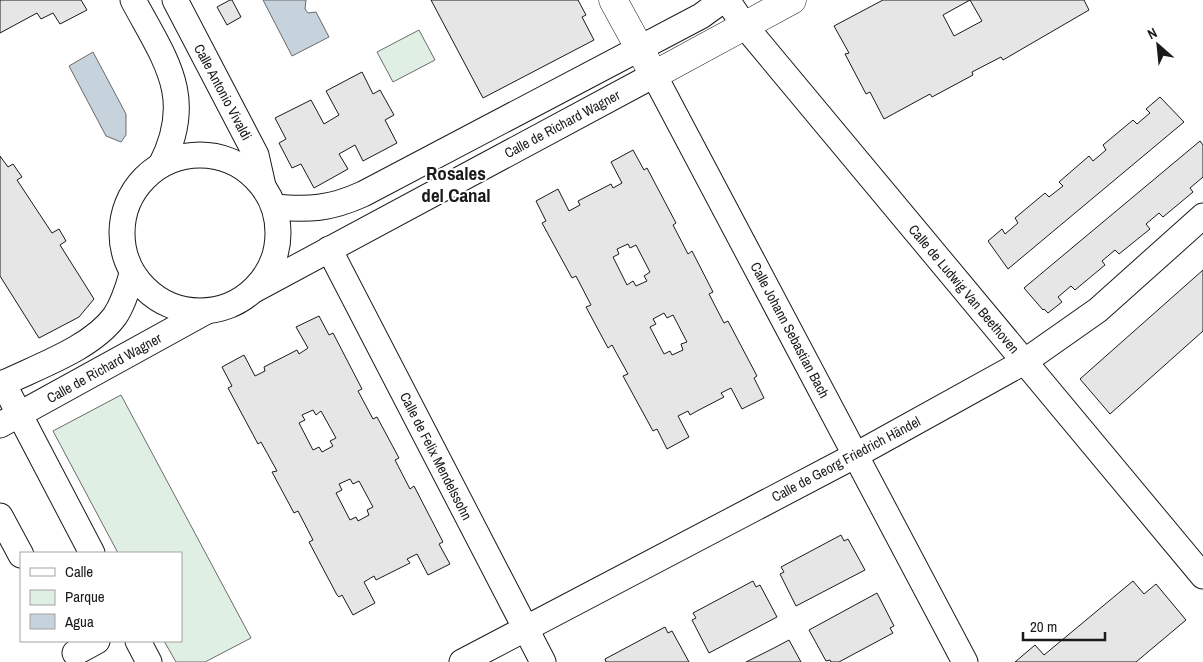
<svg xmlns="http://www.w3.org/2000/svg" width="1203" height="662" viewBox="0 0 1203 662" font-family="'Archivo Narrow',sans-serif">
<style>
.green{fill:#e0efe3;stroke:#6a6a6a}
.water{fill:#c6d2dc;stroke:#6a6a6a}
.building{fill:#e6e6e6;stroke:#1a1a1a;fill-rule:evenodd}
.lines{fill:none;stroke-linecap:round;stroke-linejoin:round}
.street-casing{stroke:#1a1a1a;stroke-width:27}
.secondary-casing{stroke:#1a1a1a;stroke-width:29}
.street{stroke:#fff;stroke-width:25}
.secondary{stroke:#fff;stroke-width:28}
.labels{text-anchor:middle;dominant-baseline:central;stroke-width:4;stroke-linejoin:round;paint-order:stroke}
.street-label{font-size:14px;fill:#1a1a1a;stroke:#fff}
.district-label{font-size:19px;font-weight:bold;fill:#1a1a1a;stroke:#fff}
</style>
<rect width="100%" height="100%" fill="#fff"/>
<g class="green">
<path d="M419 30 435 60 393 82 377 52Z"/>
<path d="M121 395 251 638 205 662H176L164 641H181V553H118L53 431Z"/>
</g>
<g class="water">
<path d="M263 0H306L305 9 308 13 316 12 329 37 292 56Z"/>
<path d="M93 52 126 114V135L121 142 106 136 69 66Z"/>
</g>
<g class="building">
<path d="M0 0H81L87 10 60 24 53 13 41 19 37 13 0 33Z"/>
<path d="M230 0H232L241 17 227 25 217 7Z"/>
<path d="M431 0H578L586 15 582 17 594 40 483 98Z"/>
<path d="M883 0H970L943 15 954 36 982 21 970 0H1084L1089 10 1003 60 1001 57 972 72 973 75 932 97 930 94 884 119 870 92 866 94 845 54 849 53 834 26Z"/>
<path d="M362 72 373 94 380 90 394 115 385 120 397 143 363 161 355 145 339 154 348 169 314 188 301 164 292 168 279 143 286 139 275 118 311 100 324 124 339 115 326 91Z"/>
<path d="M1160 97 1184 122 1008 269 988 241 1002 229 1005 234 1018 223 1015 218 1045 193 1049 197 1063 186 1059 182 1089 156 1093 161 1106 150 1103 145 1133 120 1137 124 1150 113 1146 109Z"/>
<path d="M1200 141 1203 145V177L1190 188 1193 192 1163 217 1159 213 1146 224 1150 229 1119 254 1115 250 1102 261 1105 265 1075 290 1071 286 1058 297 1062 302 1048 313 1044 309 1043 310 1024 288Z"/>
<path d="M633 150 644 170 647 168 676 223 673 225 688 254 692 251 713 292 709 294 724 323 728 321 757 376 754 378 764 398 742 409 731 388 721 393 724 397 697 411 690 415 688 411 678 416 689 437 667 449 657 429 653 431 623 376 628 374 612 345 608 348 586 307 591 305 576 276 572 278 542 223 546 221 536 201 558 189 569 211 580 205 578 201 611 184 613 188 622 183 611 162ZM628 244 630 248 636 245 650 272 644 276 647 281 636 286 633 281 627 285 613 257 619 254 617 249ZM664 313 667 318 673 315 687 342 681 344 683 350 672 355 670 351 664 354 650 327 656 324 653 319Z"/>
<path d="M0 156 8 167 13 164 22 177 17 180 52 233 59 229 66 241 60 245 94 299 79 317 39 338 0 276Z"/>
<path d="M1203 270V331L1110 414 1080 379Z"/>
<path d="M319 316 329 335 333 333 362 389 358 391 373 419 377 417 399 458 395 460 410 489 414 486 443 542 439 544 450 564 428 575 417 554 407 559 410 563 376 580 374 576 364 582 375 603 353 615 342 595 339 597 337 595 309 542 313 540 298 511 294 513 272 472 277 471 261 442 258 444 228 388 232 386 222 367 244 355 255 376 265 371 264 367 297 350 299 354 308 348 296 327ZM313 410 316 415 321 411 336 438 330 441 333 446 322 452 319 447 313 450 299 423 305 420 302 415ZM350 479 353 484 359 481 373 507 367 510 369 515 358 521 356 517 350 520 336 493 342 490 339 484Z"/>
<path d="M841 535 844 541 848 539 865 570 796 606 780 574 784 572 781 567Z"/>
<path d="M753 581 756 587 760 585 777 617 709 653 692 620 696 618 693 613Z"/>
<path d="M1133 581 1144 594 1156 584 1186 620 1136 662H1015L1035 645 1044 655Z"/>
<path d="M877 593 894 626 890 628 893 633 839 662H831L830 660 826 661 809 630Z"/>
<path d="M665 627 668 633 672 631 689 662H606L605 659Z"/>
<path d="M789 640 801 662H746L774 648Z"/>
</g>
<g class="lines">
<g class="street-casing">
<g id="street">
<path d="M133 0C165 60 196 97 161 165"/>
<path d="M175 0 256 155 263 186"/>
<path d="M727 0 744 25 1203 576"/>
<circle cx="200" cy="233" r="78"/>
<path d="M274 207C309 210 330 209 363 194L701 16 723 0"/>
<path d="M329 249 543 662"/>
<path d="M254 290 654 75 965 662"/>
<path d="M3 383 92 553"/>
<path d="M0 385C36 367 91 349 115 316 123 304 128 288 132 274"/>
<path d="M0 425 207 311"/>
<path d="M0 516 21 555"/>
<path d="M138 641 149 662"/>
<path d="M75 653 97 641"/>
<path d="M462 662 856 455 1024 362 1098 310 1203 216"/>
</g>
</g>
<g class="secondary-casing">
<path id="secondary" d="M613 0 654 75 792 0"/>
</g>
<use href="#street" class="street"/>
<use href="#secondary" class="secondary"/>
</g>
<g class="labels">
<g class="street-label">
<text transform="translate(223 92) rotate(62)">Calle Antonio Vivaldi</text>
<text transform="translate(562 124) rotate(-28)">Calle de Richard Wagner</text>
<text transform="translate(964 289) rotate(50)">Calle de Ludwig Van Beethoven</text>
<text transform="translate(790 330) rotate(62)">Calle Johann Sebastian Bach</text>
<text transform="translate(104 368) rotate(-29)">Calle de Richard Wagner</text>
<text transform="translate(436 456) rotate(63)">Calle de Felix Mendelssohn</text>
<text transform="translate(846 459) rotate(-28)">Calle de Georg Friedrich Händel</text>
</g>
<g class="district-label">
<text x="456" y="173">Rosales<tspan x="456" dy="22">del Canal</tspan></text>
</g>
</g>
<rect x="20" y="552" width="162" height="90" fill="#ffffff" stroke="#a3a3a3"/>
<rect x="30" y="568" width="25" height="8" fill="#ffffff" stroke="#a3a3a3"/>
<text x="65" y="577" font-size="15" fill="#1a1a1a">Calle</text>
<rect x="30" y="590" width="25" height="15" fill="#e0efe3" stroke="#a3a3a3"/>
<text x="65" y="602" font-size="15" fill="#1a1a1a">Parque</text>
<rect x="30" y="614" width="25" height="15" fill="#c6d2dc" stroke="#a3a3a3"/>
<text x="65" y="627" font-size="15" fill="#1a1a1a">Agua</text>
<g transform="translate(1158 45) rotate(333)" stroke="#ffffff" stroke-width="4" paint-order="stroke">
<path d="M0-4L9 19L0 12L-9 19Z" fill="#1a1a1a"/>
<text y="-8" font-size="14" font-weight="bold" text-anchor="middle" fill="#1a1a1a">N</text>
</g>
<path d="M1023 632v8h82v-8" fill="none" stroke="#1a1a1a" stroke-width="2.5"/>
<text x="1030" y="632" font-size="15" fill="#1a1a1a" stroke="#ffffff" stroke-width="4" paint-order="stroke">20 m</text>
</svg>
